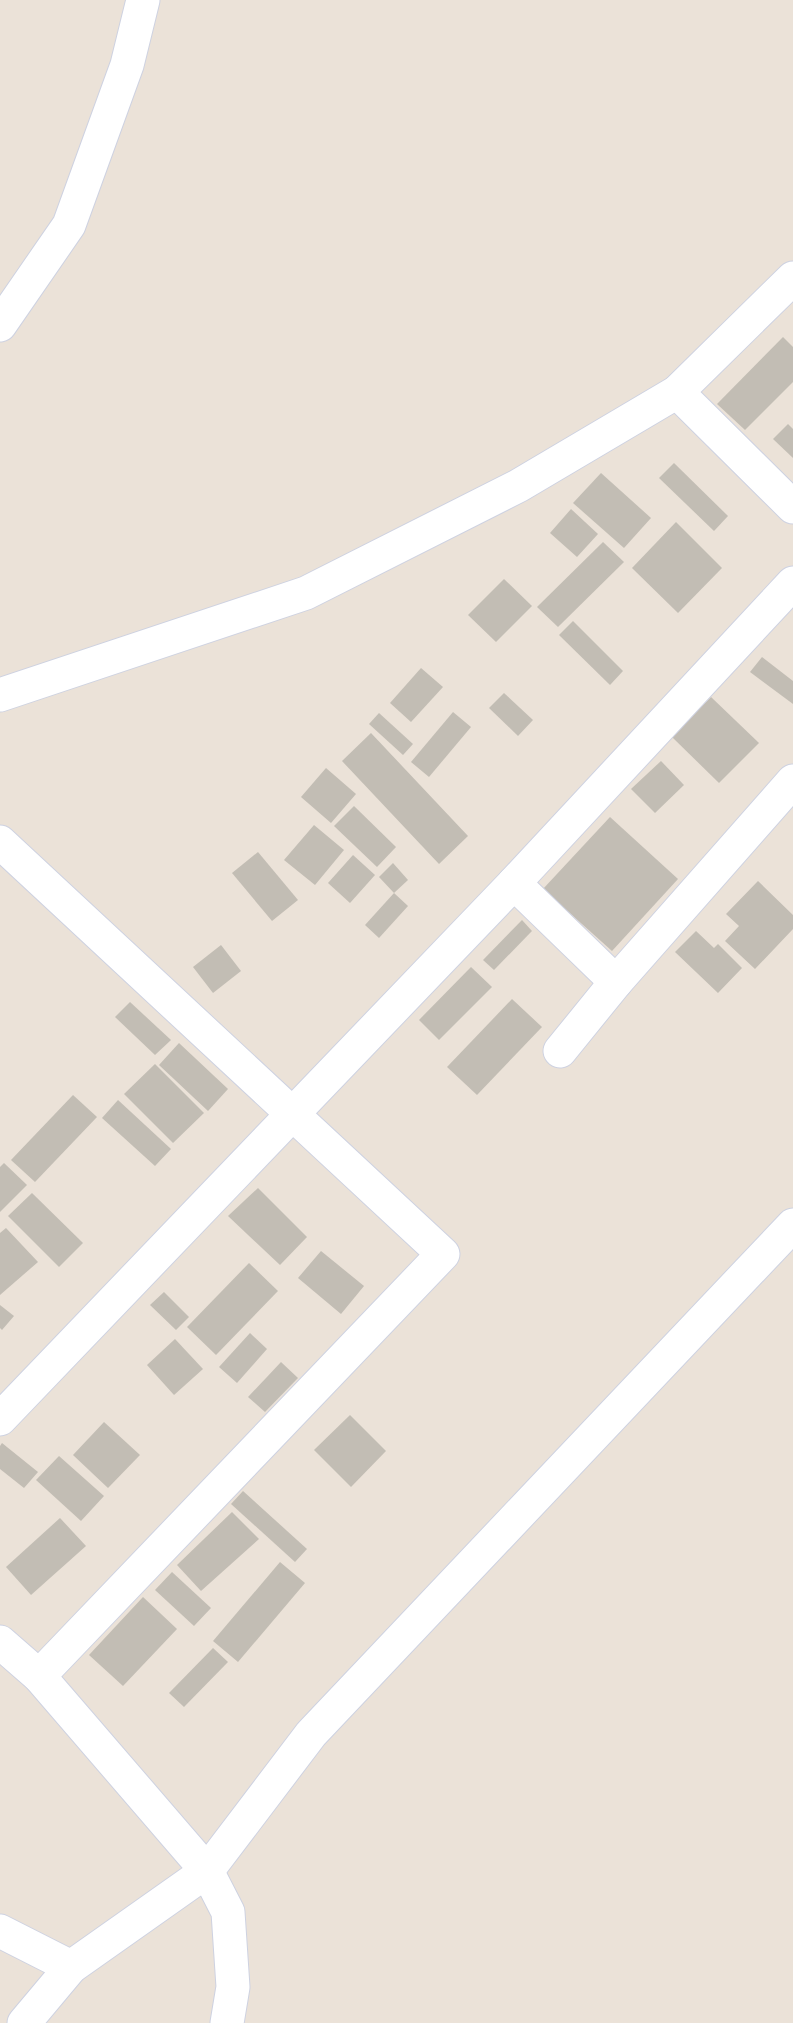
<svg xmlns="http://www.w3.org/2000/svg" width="793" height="2023" viewBox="0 0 793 2023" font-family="'PT Sans',sans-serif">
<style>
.building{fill:#c2bdb4}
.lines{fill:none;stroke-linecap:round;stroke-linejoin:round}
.minor-casing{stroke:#ced2e1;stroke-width:35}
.minor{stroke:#fff;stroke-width:33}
</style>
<rect width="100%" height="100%" fill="#ebe2d8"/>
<g class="building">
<path d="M783 337 793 347V382L745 430 717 404Z"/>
<path d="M788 424 793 429V458L773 439Z"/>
<path d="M674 463 728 516 714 531 659 478Z"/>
<path d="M601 473 651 518 624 548 573 503Z"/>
<path d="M571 509 598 534 577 557 550 533Z"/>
<path d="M676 522 722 568 678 613 632 568Z"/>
<path d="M603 542 624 562 558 627 537 607Z"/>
<path d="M504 579 532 606 496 642 468 615Z"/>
<path d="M573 621 623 671 610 685 559 635Z"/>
<path d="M762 657 793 681V704L750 672Z"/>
<path d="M421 668 443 687 411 722 390 703Z"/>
<path d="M504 693 533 720 518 736 489 708Z"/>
<path d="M711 697 759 743 719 783 672 737Z"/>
<path d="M453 712 471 727 429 777 411 762Z"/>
<path d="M379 713 413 744 403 755 369 724Z"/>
<path d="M371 733 468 836 439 864 342 761Z"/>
<path d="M661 761 684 785 655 813 631 789Z"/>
<path d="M326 768 356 794 331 823 301 797Z"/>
<path d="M354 806 396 847 377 867 334 826Z"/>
<path d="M610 817 678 879 612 951 543 889Z"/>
<path d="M314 825 344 850 315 885 284 860Z"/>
<path d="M258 852 298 900 272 921 232 873Z"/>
<path d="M353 855 375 875 350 903 328 883Z"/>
<path d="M393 863 408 880 394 893 379 877Z"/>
<path d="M758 881 793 915V929L755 969 725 941 739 926 726 914Z"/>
<path d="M394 893 408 906 379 938 365 925Z"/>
<path d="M522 920 532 931 494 970 483 960Z"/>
<path d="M696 931 714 948 718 944 742 968 718 993 675 952Z"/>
<path d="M221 945 241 971 213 993 193 967Z"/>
<path d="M471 967 492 987 439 1040 419 1020Z"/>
<path d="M512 999 542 1027 477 1095 447 1067Z"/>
<path d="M130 1002 171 1040 155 1055 115 1017Z"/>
<path d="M179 1043 228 1089 208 1111 159 1065Z"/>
<path d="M155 1064 204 1113 173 1143 124 1094Z"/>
<path d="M73 1095 97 1117 35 1182 11 1160Z"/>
<path d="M118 1100 171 1149 155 1166 102 1118Z"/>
<path d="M4 1163 27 1185 0 1212V1167Z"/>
<path d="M258 1188 307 1237 280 1265 228 1216Z"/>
<path d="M32 1193 83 1243 59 1267 8 1216Z"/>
<path d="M6 1228 38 1262 0 1295V1233Z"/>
<path d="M321 1251 364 1286 341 1314 298 1278Z"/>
<path d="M249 1263 278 1291 216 1355 187 1327Z"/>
<path d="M164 1292 189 1317 176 1330 150 1305Z"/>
<path d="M0 1305 14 1316 2 1330 0 1328Z"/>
<path d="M250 1333 267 1349 237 1383 219 1367Z"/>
<path d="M175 1339 203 1369 174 1395 147 1365Z"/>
<path d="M281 1362 298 1378 265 1412 248 1397Z"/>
<path d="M350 1415 386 1451 351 1487 314 1450Z"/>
<path d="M104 1422 140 1455 108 1488 73 1455Z"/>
<path d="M2 1443 38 1472 24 1488 0 1469V1446Z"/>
<path d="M59 1456 104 1496 81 1521 36 1480Z"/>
<path d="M243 1491 307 1549 295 1562 231 1504Z"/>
<path d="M232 1512 259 1539 201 1591 177 1565Z"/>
<path d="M60 1518 86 1546 31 1595 6 1567Z"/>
<path d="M280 1562 305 1583 238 1662 213 1641Z"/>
<path d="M172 1572 211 1608 194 1626 155 1590Z"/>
<path d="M143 1597 177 1629 123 1686 89 1655Z"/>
<path d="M213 1648 228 1662 184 1707 169 1693Z"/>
</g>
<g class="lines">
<g class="minor-casing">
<g id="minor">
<path d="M0 325 69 225 127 65 143 0"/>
<path d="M677 392 793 507"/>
<path d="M0 695 306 593 518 486 677 392 793 278"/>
<path d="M0 842 443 1254 39 1676"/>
<path d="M514 883 616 982"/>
<path d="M560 1051 616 982 793 781"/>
<path d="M0 1419 514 883 793 583"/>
<path d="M0 1642 39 1676 207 1871 228 1912 233 1987 227 2023"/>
<path d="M0 1931 71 1967"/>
<path d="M24 2023 71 1967 207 1871 311 1734 793 1225"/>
</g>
</g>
<use href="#minor" class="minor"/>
</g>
</svg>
